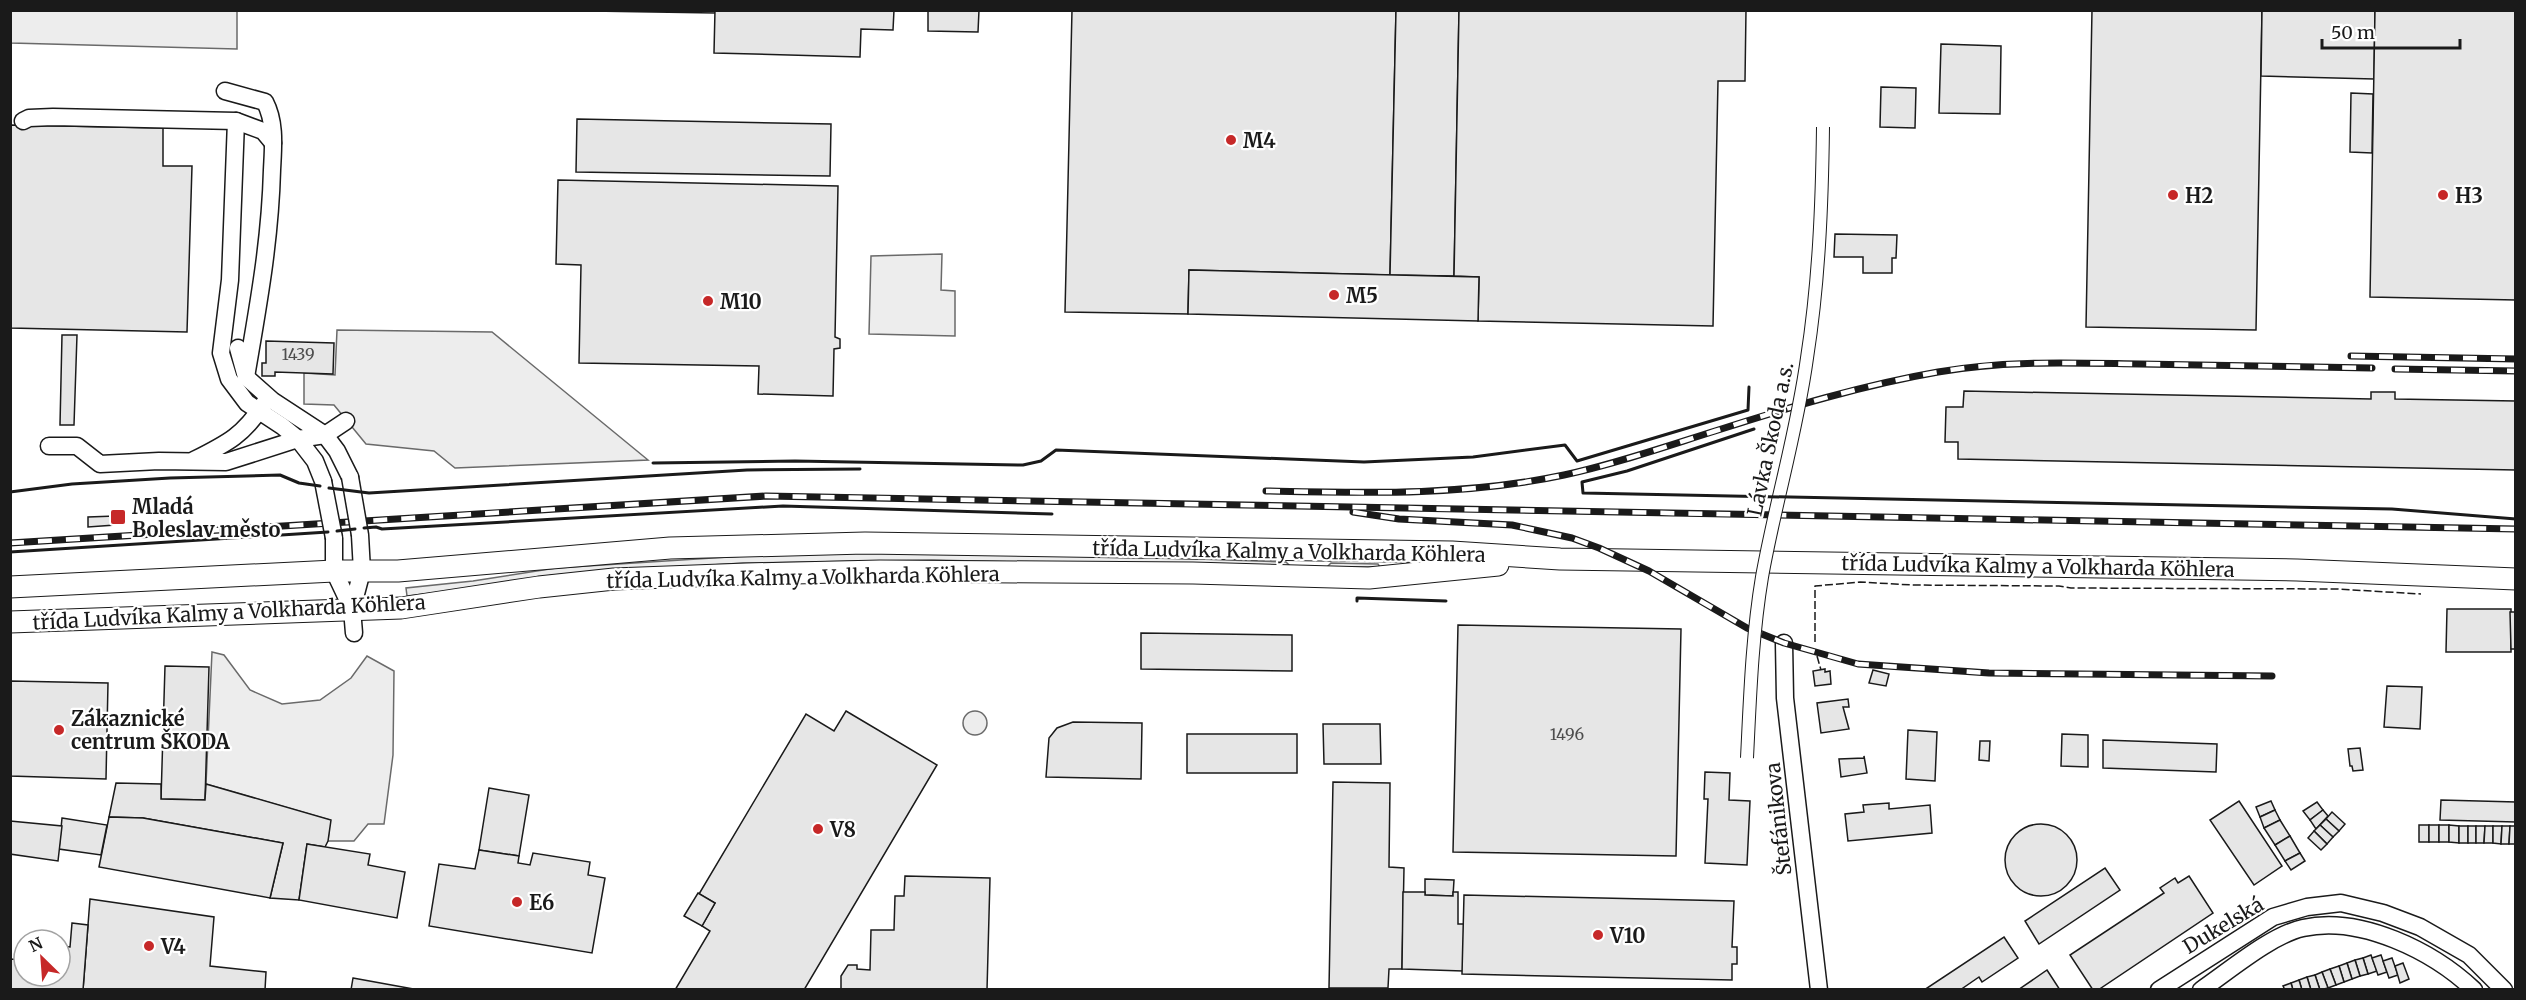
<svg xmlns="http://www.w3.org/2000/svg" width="2526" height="1000" viewBox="0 0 2526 1000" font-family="Merriweather,serif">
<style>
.built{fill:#ededed;stroke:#6a6a6a;stroke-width:1.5}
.building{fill:#e6e6e6;stroke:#1a1a1a;stroke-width:1.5}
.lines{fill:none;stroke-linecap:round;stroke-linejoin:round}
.minor-casing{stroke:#1a1a1a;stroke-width:19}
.tertiary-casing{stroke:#1a1a1a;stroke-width:23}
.minor{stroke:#fff;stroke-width:16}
.tertiary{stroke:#fff;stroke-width:21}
.rail-casing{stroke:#1a1a1a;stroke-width:7}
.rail{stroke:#fff;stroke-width:4.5;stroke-dasharray:14;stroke-linecap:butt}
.pedestrian-bridge-casing{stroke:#1a1a1a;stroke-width:14;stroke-linecap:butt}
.minor-bridge-casing{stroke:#1a1a1a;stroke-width:19;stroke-linecap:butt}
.pedestrian-bridge{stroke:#fff;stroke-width:12}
.minor-bridge{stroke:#fff;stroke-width:16}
.fence{stroke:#1a1a1a;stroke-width:1.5;stroke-dasharray:8 3;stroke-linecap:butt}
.wall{stroke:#1a1a1a;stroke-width:3}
.poi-dot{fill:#c62828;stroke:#fff;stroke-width:2}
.labels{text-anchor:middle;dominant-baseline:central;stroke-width:4.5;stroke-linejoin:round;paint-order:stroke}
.number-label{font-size:16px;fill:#4d4d4d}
.poi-label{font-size:20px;font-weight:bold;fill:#1a1a1a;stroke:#fff;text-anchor:start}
.street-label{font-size:20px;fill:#1a1a1a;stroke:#fff}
</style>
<rect width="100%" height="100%" fill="#fff"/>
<g class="built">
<path d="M11 10 237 11V49L11 43Z"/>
<path d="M942 254 941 290 955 291V336L869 334 871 256Z"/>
<path d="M337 330 492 332 648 460 455 468 434 451 366 444 334 405 304 404V373L335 375Z"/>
<path d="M832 553H933L1108 556 1286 562 1290 566 1286 568 933 560 743 563 553 575 474 588 407 596 406 588 473 581 556 568 744 556Z"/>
<path d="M1331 563 1378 564 1380 567H1327Z"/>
<path d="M212 652 224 655 250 690 282 704 320 700 351 678 367 656 394 671 393 755 384 824H368L354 841H328L330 820 206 784Z"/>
<circle cx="975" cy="723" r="12"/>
</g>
<g class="building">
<path d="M527 10H715V13Z"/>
<path d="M715 10H894L893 30 861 29 860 57 714 53Z"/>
<path d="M928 10H979L978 32 928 31Z"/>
<path d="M1072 10H1396L1390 275 1189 270 1188 314 1065 312Z"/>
<path d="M1396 10H1459L1454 276 1390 275Z"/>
<path d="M1459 10H1746L1745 81H1718L1713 326 1478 321 1479 277 1454 276Z"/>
<path d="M2092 10H2262L2256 330 2086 327Z"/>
<path d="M2262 10H2375L2374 79 2261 76Z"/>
<path d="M2375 10H2516V300L2370 297Z"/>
<path d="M1941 44 2001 46 2000 114 1939 113Z"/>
<path d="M1881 87 1916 88 1915 128 1880 127Z"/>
<path d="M2351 93 2373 94 2372 153 2350 152Z"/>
<path d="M577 119 831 124 830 176 576 172Z"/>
<path d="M10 125 163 128V166H192L187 332 10 328Z"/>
<path d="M558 180 838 186 835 337 840 339V348L834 349 833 396 758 394 759 366 579 363 581 265 556 264Z"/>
<path d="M1835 234 1897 235 1896 258H1892V273H1863V257H1834Z"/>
<path d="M1189 270 1479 277 1478 321 1188 314Z"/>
<path d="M62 335H77L74 425H60Z"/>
<path d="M266 341 334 343 333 374 275 372V376H262V363H266Z"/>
<path d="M1964 391 2371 399V392H2395V399L2516 401V470L1958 459V442H1945L1946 407H1963Z"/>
<path d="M115 516V525L88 527V517Z"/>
<path d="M2447 609H2511V652H2446Z"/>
<path d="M2510 612H2516V649H2511Z"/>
<path d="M1458 625 1681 629 1676 856 1453 852Z"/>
<path d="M1141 633 1292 635V671L1141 669Z"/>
<path d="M165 666 209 667 205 800 161 799Z"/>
<path d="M1825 669V672L1830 671 1831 684 1815 686 1813 671Z"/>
<path d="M1873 670 1889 674 1886 686 1869 683Z"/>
<path d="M10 681 108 683 106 779 10 776Z"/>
<path d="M2387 686 2422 687 2420 729 2384 727Z"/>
<path d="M1848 699 1849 707H1843L1849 729 1821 733 1817 703Z"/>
<path d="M846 711 937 765 804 990H675L710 931 702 926 715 903 699 894 806 714 834 731Z"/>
<path d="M1073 722 1142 723 1141 779 1046 777 1049 738 1057 728Z"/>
<path d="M1323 724H1380L1381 764H1324Z"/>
<path d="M1908 730 1937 732 1935 781 1906 779Z"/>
<rect x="1187" y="734" width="110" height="39"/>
<path d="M2062 734 2088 735V767L2061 766Z"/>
<path d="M2103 740 2217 744 2216 772 2103 768Z"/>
<path d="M1980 741H1990L1989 761 1979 760Z"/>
<path d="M2360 748 2363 770 2353 771 2352 766H2350L2348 749Z"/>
<path d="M1864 756 1867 773 1841 777 1839 759 1864 758Z"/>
<path d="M1705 772 1730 773 1729 800 1750 801 1747 865 1705 863 1708 799H1704Z"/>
<path d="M1333 782 1390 783 1389 867 1404 868 1402 969H1389L1388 988H1329Z"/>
<path d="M116 783 161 784V799L205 800 206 784 331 820 328 841 325 847 307 844 299 900 270 898 283 843 143 818 109 817Z"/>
<path d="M489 788 529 795 519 856 479 850Z"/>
<path d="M2441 800 2516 802V822L2440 820Z"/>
<path d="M2239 801 2282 866 2254 885 2210 820Z"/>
<path d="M2271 801 2275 810 2260 817 2256 807Z"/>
<path d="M2317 802 2323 810 2310 820 2303 811Z"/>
<path d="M1889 803V809L1930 805 1932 833 1848 841 1845 814 1864 812 1863 805Z"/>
<path d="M2275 810 2280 820 2264 828 2260 817Z"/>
<path d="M2323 810 2328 816 2316 829 2310 820Z"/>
<path d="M2332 812 2345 824 2339 831 2326 819Z"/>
<path d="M109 817 143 818 283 843 270 898 99 867Z"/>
<path d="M62 818 107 825 101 855 59 849Z"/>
<path d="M2326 819 2339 831 2333 837 2320 825Z"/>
<path d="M2280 820 2290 836 2275 845 2264 828Z"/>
<path d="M10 821 62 826 58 861 10 854Z"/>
<circle cx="2041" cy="860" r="36"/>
<path d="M2320 825 2333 837 2327 844 2314 831Z"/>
<rect x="2419" y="825" width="10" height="17"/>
<rect x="2429" y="825" width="10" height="17"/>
<rect x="2439" y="825" width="10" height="17"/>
<path d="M2449 825 2459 826V843L2449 842Z"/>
<rect x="2459" y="826" width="9" height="17"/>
<rect x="2468" y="826" width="8" height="17"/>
<path d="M2476 826H2485L2484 843H2476Z"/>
<path d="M2485 826H2493V843H2484Z"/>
<path d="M2493 826H2502L2501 844 2493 843Z"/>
<path d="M2502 826H2510L2509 844H2501Z"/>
<path d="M2510 826H2516V844H2509Z"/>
<path d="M2314 831 2327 844 2321 850 2308 838Z"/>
<path d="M2290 836 2300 853 2285 861 2275 845Z"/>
<path d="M307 844 370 854 368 865 405 872 397 918 299 900Z"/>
<path d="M479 850 519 856 518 863 530 865 533 853 590 862 588 875 605 878 592 953 429 926 439 864 475 869Z"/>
<path d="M2300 853 2305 861 2291 870 2285 861Z"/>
<path d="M2105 868 2120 890 2039 944 2025 921Z"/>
<path d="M905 876 990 878 987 990H841V976L848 965H857V969L870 970 871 930H894L895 896H904Z"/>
<path d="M2189 876 2213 913 2098 990H2093L2070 955 2164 893 2160 888 2175 878 2178 883Z"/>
<path d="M1425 879 1454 880 1453 896 1425 895Z"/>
<path d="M1403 892H1425V895L1453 896V892H1458V924H1464L1463 971 1402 969Z"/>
<path d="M698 893 715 903 702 926 684 916Z"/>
<path d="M1464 895 1734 901 1732 947H1737V964H1732V980L1462 974Z"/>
<path d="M90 899 214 917 210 966 266 972 265 990H83Z"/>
<path d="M72 923 88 925 83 990H10V959L24 960V976H60V946L70 947Z"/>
<path d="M2004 937 2018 958 1982 982 1979 977 1960 990H1924Z"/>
<path d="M2371 955 2377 971 2368 974 2363 958Z"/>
<path d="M2381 955 2387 972 2378 975 2372 958Z"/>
<path d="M2363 958 2368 974 2360 976 2355 960Z"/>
<path d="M2392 958 2398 975 2389 978 2383 961Z"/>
<path d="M2355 960 2360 976 2352 979 2347 963Z"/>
<path d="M2347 963 2352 979 2344 982 2339 966Z"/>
<path d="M2403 963 2409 979 2400 983 2395 966Z"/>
<path d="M2339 966 2344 982 2336 985 2330 969Z"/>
<path d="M2330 969 2336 985 2328 988 2322 972Z"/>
<path d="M2047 970 2060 990H2018Z"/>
<path d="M2322 972 2328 988 2320 990 2315 975Z"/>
<path d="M2315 975 2320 990H2311L2307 977Z"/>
<path d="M2307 977 2311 990H2302L2299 980Z"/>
<path d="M353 978 419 990H351Z"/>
<path d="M2299 980 2302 990H2293L2291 983Z"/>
<path d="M2291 983 2293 990H2285L2283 986Z"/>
</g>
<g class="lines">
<g class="minor-casing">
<g id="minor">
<path d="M225 91 265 102C276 123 273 148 272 170 270 243 258 306 246 377"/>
<path d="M23 121 29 118 53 117 236 121 263 131 273 143"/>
<path d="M236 121 230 280 221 353 229 379 247 403 282 426 298 439 315 461 323 481"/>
<path d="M238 348 246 377 273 401 325 435 337 451 350 477"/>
<path d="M49 446H77L100 464 159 461 226 462 298 439 325 435 346 421"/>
<path d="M194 460C228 443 244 435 265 402"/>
<path d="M334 538V571L352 609 354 633"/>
<path d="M352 609 362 571 360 535"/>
<path d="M1784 643 1785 698 1819 990"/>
<path d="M2159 990 2273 917 2307 907 2341 903 2383 913 2420 927 2469 955 2504 990"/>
<path d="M2201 990C2229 971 2271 935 2303 928 2360 915 2433 951 2474 990"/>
</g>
</g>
<g class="tertiary-casing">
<g id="tertiary">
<path d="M10 587 334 571H398L670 548 865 543 1452 552 1560 559 2297 570 2516 579"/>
<path d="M10 622 401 608 539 587 614 579 747 574 880 571 1193 573 1369 578 1498 565"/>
</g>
</g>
<use href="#minor" class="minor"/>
<use href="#tertiary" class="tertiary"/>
<g class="rail-casing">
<g id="rail">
<path d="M2351 356 2516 359"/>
<path d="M2395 369 2516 371"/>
<path d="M1266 491C1366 493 1465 496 1564 475 1615 464 1664 447 1715 431 1787 408 1863 385 1938 372 2005 360 2073 363 2140 364 2218 365 2295 367 2372 368"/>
<path d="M1353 512 1399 519 1512 525 1572 538 1599 548 1649 571 1747 628 1784 643 1858 664 1989 673 2272 676"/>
<path d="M10 543 766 496 2516 529"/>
</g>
</g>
<use href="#rail" class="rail"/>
<g class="pedestrian-bridge-casing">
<path id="pedestrian-bridge" d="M1747 758C1750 698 1752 637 1762 577 1775 504 1797 432 1807 358 1819 281 1822 205 1823 127"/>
</g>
<g class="minor-bridge-casing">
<g id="minor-bridge">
<path d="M350 477 360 535"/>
<path d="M323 481 334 538"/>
</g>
</g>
<use href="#pedestrian-bridge" class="pedestrian-bridge"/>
<use href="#minor-bridge" class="minor-bridge"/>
<g class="fence">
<path d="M1815 642V586L1860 582 1912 585 2059 586 2071 588 2337 589 2421 594"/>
<path d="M1817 656 1821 670"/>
</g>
<g class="wall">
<path d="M1754 429 1627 471 1582 482 1583 493 2392 509 2516 519"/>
<path d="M653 463 795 461 1023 465 1041 461 1056 450 1364 462 1473 457 1565 445 1577 461 1748 410 1749 387"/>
<path d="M329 488 369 493 747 470 860 469"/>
<path d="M10 492 72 484 170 478 280 475 299 483 320 486"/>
<path d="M364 528 376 527 382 529 783 506 1052 514"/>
<path d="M337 531 355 529"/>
<path d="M10 552 328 532"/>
<path d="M1357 601V598L1446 601"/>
</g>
</g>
<g class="poi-dot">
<circle cx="1231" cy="140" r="6"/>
<circle cx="2173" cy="195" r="6"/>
<circle cx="2443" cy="195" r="6"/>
<circle cx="1334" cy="295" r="6"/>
<circle cx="708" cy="301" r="6"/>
<rect x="110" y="509" width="16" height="16" rx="3"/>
<circle cx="59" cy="730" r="6"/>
<circle cx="818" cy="829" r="6"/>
<circle cx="517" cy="902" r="6"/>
<circle cx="1598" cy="935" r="6"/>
<circle cx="149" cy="946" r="6"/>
</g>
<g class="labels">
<g class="number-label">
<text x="298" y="354">1439</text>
<text x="1567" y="734">1496</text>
</g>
<g class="poi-label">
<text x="1243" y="140">M4</text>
<text x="2185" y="195">H2</text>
<text x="2455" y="195">H3</text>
<text x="1346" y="295">M5</text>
<text x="720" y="301">M10</text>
<text x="132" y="506">Mladá<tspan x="132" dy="23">Boleslav město</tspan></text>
<text x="71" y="718">Zákaznické<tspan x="71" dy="23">centrum ŠKODA</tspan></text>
<text x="830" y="829">V8</text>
<text x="529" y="902">E6</text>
<text x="1610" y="935">V10</text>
<text x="161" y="946">V4</text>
</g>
<g class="street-label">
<text transform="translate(1770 439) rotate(-78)">Lávka Škoda a.s.</text>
<text transform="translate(1289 551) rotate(1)">třída Ludvíka Kalmy a Volkharda Köhlera</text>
<text transform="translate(2038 566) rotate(1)">třída Ludvíka Kalmy a Volkharda Köhlera</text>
<text transform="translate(803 577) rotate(-1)">třída Ludvíka Kalmy a Volkharda Köhlera</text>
<text transform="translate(229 612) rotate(-3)">třída Ludvíka Kalmy a Volkharda Köhlera</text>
<text transform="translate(1778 819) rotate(-96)">Štefánikova</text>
<text transform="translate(2223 925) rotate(-31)">Dukelská</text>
</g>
</g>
<rect width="2526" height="1000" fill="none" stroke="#1a1a1a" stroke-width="24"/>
<g transform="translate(42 958) rotate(335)"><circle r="28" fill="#ffffff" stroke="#a3a3a3" stroke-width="1.5"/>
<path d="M0-4.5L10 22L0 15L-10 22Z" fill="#c62828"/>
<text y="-9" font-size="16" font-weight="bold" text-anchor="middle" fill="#1a1a1a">N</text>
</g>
<path d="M2322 39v9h138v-9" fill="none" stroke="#1a1a1a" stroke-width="3"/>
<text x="2331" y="39" font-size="18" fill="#1a1a1a" stroke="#ffffff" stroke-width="4.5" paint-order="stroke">50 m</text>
</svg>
